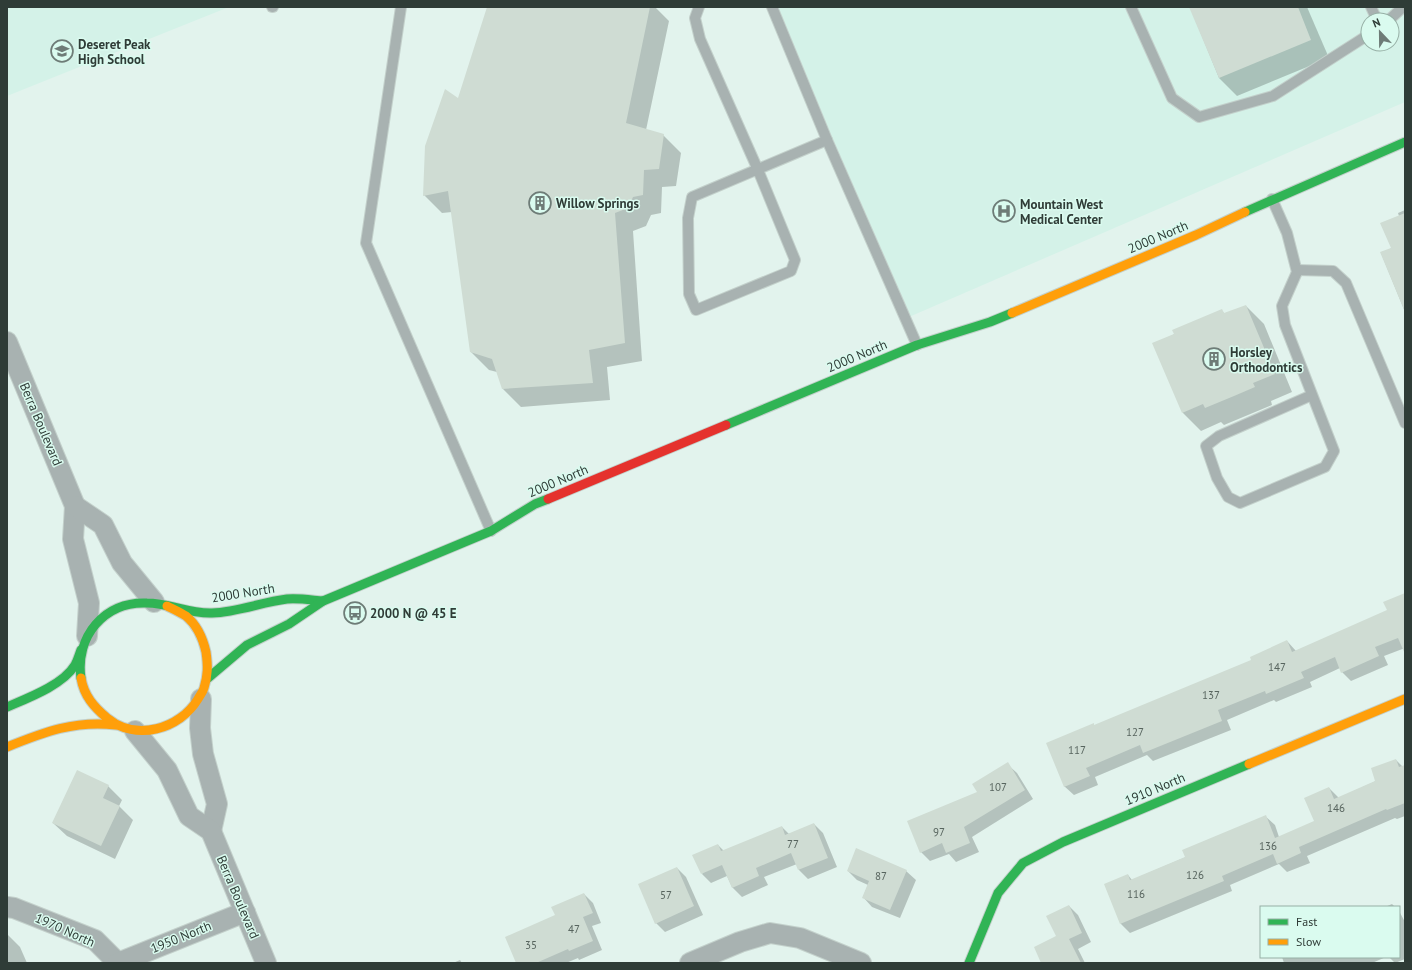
<svg xmlns="http://www.w3.org/2000/svg" width="1412" height="970" viewBox="0 0 1412 970" font-family="'PT Sans',sans-serif">
<style>
.built{fill:#d4f2e8;fill-rule:evenodd}
.shadow{fill:#0003}
.building{fill:#cfdcd3}
.lines{fill:none;stroke-linecap:round;stroke-linejoin:round}
.lane-casing{stroke:#c3d0cb;stroke-width:12}
.street-casing{stroke:#c3d0cb;stroke-width:22}
.fast-casing{stroke:#c3d0cb;stroke-width:11}
.slow-casing{stroke:#c3d0cb;stroke-width:11}
.jam-casing{stroke:#c3d0cb;stroke-width:11}
.lane{stroke:#a8b2b1;stroke-width:10}
.street{stroke:#a8b2b1;stroke-width:20}
.fast{stroke:#30b455;stroke-width:9}
.slow{stroke:#ff9f0a;stroke-width:9}
.jam{stroke:#e5322d;stroke-width:9}
.labels{text-anchor:middle;dominant-baseline:central;stroke-width:3;stroke-linejoin:round;paint-order:stroke}
.number-label{font-size:11px;fill:#57645e}
.poi-label{font-size:13px;font-weight:bold;fill:#2f3c37;stroke:#dafbef;text-anchor:start}
.street-label{font-size:13px;fill:#2f3c37;stroke:#dafbef}
</style>
<rect width="100%" height="100%" fill="#e2f3ed"/>
<g class="built">
<path d="M7 7H229L7 96Z"/>
<path d="M766 7H1405V102L902 320ZM1368 20H1392V44H1368Z"/>
</g>
<g class="shadow">
<path d="M489 7H655L669 21 646 130 663 135 681 153 676 186 662 187 661 213 651 215 646 226 633 231 642 361 607 367 610 400 521 407 503 389 497 372 489 370 471 352 452 212 442 213 424 195 459 99Z"/>
<path d="M1190 7H1307L1329 58 1237 96 1219 78Z"/>
<path d="M1405 210V312L1381 253 1392 248 1399 216 1398 213Z"/>
<path d="M1246 306 1264 324 1292 392 1271 401 1272 405 1224 425 1221 422 1201 431 1183 413 1154 344 1222 311 1225 314Z"/>
<path d="M1405 594V648L1384 656 1388 665 1351 681 1342 672 1340 668 1310 682 1312 687 1276 702 1274 700 1227 720 1231 730 1153 761 1147 755 1095 777 1098 785 1074 795 1064 786 1093 724 1095 726 1253 660 1287 641 1296 651 1388 611Z"/>
<path d="M1396 760 1403 767 1405 766V816L1397 819 1395 818 1307 856 1310 863 1287 872 1279 864 1230 885 1232 891 1130 933 1121 924 1105 885 1128 875 1132 880 1186 857 1265 816 1275 825 1279 837 1315 822 1329 788 1339 798 1376 781Z"/>
<path d="M1007 764 1017 773 1033 799 972 837 979 852 956 862 949 854 930 861 921 852Z"/>
<path d="M108 786 122 800 119 806 133 820 115 859 67 836 53 823Z"/>
<path d="M814 824 823 833 837 867 808 879 799 870 797 864 764 877 768 885 742 897 732 887 727 876 711 883 702 874 718 845 724 851 782 827 789 834Z"/>
<path d="M677 868 686 877 703 915 665 932 656 923Z"/>
<path d="M848 871H906L916 880 900 918 872 907 863 897 868 885 857 880Z"/>
<path d="M584 894 593 903 601 923 592 926 602 950 579 960 578 958 566 963H517Z"/>
<path d="M1392 904 1395 907H1385Z"/>
<path d="M1069 906 1078 915 1091 942 1078 949 1085 963H1043L1058 937Z"/>
<path d="M1399 911 1405 922V959L1395 963 1389 957H1399Z"/>
<path d="M7 934 20 947 27 963H7Z"/>
<path d="M1282 957H1386L1372 963H1284Z"/>
<path d="M460 960 462 963H453Z"/>
</g>
<g class="building">
<path d="M487 7H650L626 123 664 134 659 169 644 170 643 195 633 197 628 208 615 213 625 343 589 350 593 383 502 389 492 359 470 352 448 191 423 196 425 146 445 89 458 98Z"/>
<path d="M1189 7H1298L1311 40 1219 78Z"/>
<path d="M1405 213V312L1380 252 1391 248 1380 223Z"/>
<path d="M1246 305 1275 374 1253 383 1255 387 1234 396 1205 408 1203 404 1182 413 1152 343 1174 334 1172 330 1222 309 1224 313Z"/>
<path d="M1405 593V654L1398 638 1375 647 1379 656 1341 673 1335 657 1301 672 1304 678 1266 694 1265 691 1218 710 1222 721 1143 753 1140 745 1086 768 1090 776 1064 787 1046 743 1094 723V725L1251 660 1250 657 1287 640 1292 652 1387 610 1383 602Z"/>
<path d="M1396 759 1399 767 1405 765V803L1387 810 1386 809 1299 847 1301 853 1277 864 1273 854 1222 876 1224 881 1120 924 1104 884 1128 874 1130 880 1185 857 1182 850 1266 815 1275 838 1314 821 1304 798 1329 787 1334 799 1375 781 1371 768Z"/>
<path d="M1008 762 1025 790 964 827 970 843 946 853 942 843 920 853 907 821 977 792 972 784Z"/>
<path d="M77 770 109 785 103 798 120 806 101 846 52 823Z"/>
<path d="M814 823 828 858 798 870 791 853 756 868 759 876 732 888 722 865 701 874 692 855 718 844 721 851 782 826 785 835Z"/>
<path d="M856 848 907 870 890 910 862 898 869 881 847 871Z"/>
<path d="M677 867 694 906 655 924 638 884Z"/>
<path d="M584 893 593 913 583 917 593 941 569 951 568 949 536 963H516L505 937 555 915 551 907Z"/>
<path d="M1069 905 1082 933 1069 939 1081 963H1041L1034 947 1056 936 1046 916Z"/>
</g>
<g class="lines">
<g class="lane-casing">
<g id="lane">
<path d="M272 7H273"/>
<path d="M401 7 366 243 491 531"/>
<path d="M699 7 695 18 700 39 758 170 795 260 791 271 696 310 689 294 688 218 692 197 827 140"/>
<path d="M772 7 827 140 917 345"/>
<path d="M1131 7 1172 98 1199 117 1273 96 1368 35"/>
<path d="M1371 7 1377 20"/>
<path d="M1389 20 1403 7"/>
<path d="M1272 199 1287 233 1297 272 1282 306 1285 325 1334 451 1325 467 1240 503 1228 497 1217 478 1206 446 1219 436 1312 395"/>
<path d="M1297 270 1333 271 1346 283 1405 423"/>
</g>
</g>
<g class="street-casing">
<g id="street">
<path d="M7 342 75 506 73 539 89 603 87 636"/>
<path d="M75 506 103 525 122 563 154 602"/>
<path d="M201 699 200 728 203 754 217 804 211 831"/>
<path d="M135 731 167 770 189 816 211 831 266 963"/>
<path d="M7 907 14 908 95 940 118 963"/>
<path d="M118 963 245 912"/>
<path d="M690 963 740 942 770 933 800 938 861 963"/>
</g>
</g>
<g class="fast-casing">
<g id="fast">
<path d="M1245 212 1405 142"/>
<path d="M726 425 917 345 990 322 1012 313"/>
<path d="M81 678C75 637 104 601 147 603 169 603 189 614 212 613 238 612 262 602 287 599 299 598 311 600 323 601"/>
<path d="M208 678 247 645 289 624 323 601 491 531 535 504 548 499"/>
<path d="M7 707C28 698 63 685 75 665 78 660 79 655 81 650"/>
<path d="M969 963 998 893 1023 863 1063 842 1249 764"/>
</g>
</g>
<g class="slow-casing">
<g id="slow">
<path d="M1012 313 1196 235 1245 212"/>
<path d="M81 678C84 696 94 707 107 718 136 742 180 729 198 699 200 695 203 692 204 688 208 675 208 666 206 652 203 639 197 625 186 616 180 612 173 609 167 606"/>
<path d="M7 747C44 732 75 720 116 725"/>
<path d="M1249 764 1405 699"/>
</g>
</g>
<g class="jam-casing">
<path id="jam" d="M548 499 726 425"/>
</g>
<use href="#lane" class="lane"/>
<use href="#street" class="street"/>
<use href="#fast" class="fast"/>
<use href="#slow" class="slow"/>
<use href="#jam" class="jam"/>
</g>
<defs>
<g id="school-ring" transform="scale(1.15)"><circle r="9.5" fill="#dafbef" stroke="#6e7c77" stroke-width="1.5"/><path d="M0-5L7-2L0 1L-7-2ZM-4 1L0 2.5L4 1V4Q0 6-4 4Z" fill="#6e7c77"/></g>
<g id="building-ring" transform="scale(1.15)"><circle r="9.5" fill="#dafbef" stroke="#6e7c77" stroke-width="1.5"/><path d="M-4-6H4V6H1V3H-1V6H-4ZM-2.5-4.3h1.7v1.8h-1.7ZM.8-4.3h1.7v1.8H.8ZM-2.5-1h1.7V.8h-1.7ZM.8-1h1.7V.8H.8Z" fill="#6e7c77"/></g>
<g id="hospital-ring" transform="scale(1.15)"><circle r="9.5" fill="#dafbef" stroke="#6e7c77" stroke-width="1.5"/><path d="M-5-5h3v3.5h4V-5h3V5h-3V1.5h-4V5h-3Z" fill="#6e7c77"/></g>
<g id="bus-ring" transform="scale(1.15)"><circle r="9.5" fill="#dafbef" stroke="#6e7c77" stroke-width="1.5"/><path d="M-5-6H5V4H4V6H2V4H-2V6H-4V4H-5ZM-3.5-4V0h7V-4ZM-3.5 1.2v1.5H-2V1.2ZM2 1.2v1.5H3.5V1.2Z" fill="#6e7c77"/></g>
</defs>
<g fill-rule="evenodd">
<use href="#school-ring" x="62" y="51"/>
<use href="#building-ring" x="540" y="203"/>
<use href="#hospital-ring" x="1004" y="211"/>
<use href="#building-ring" x="1214" y="359"/>
<use href="#bus-ring" x="355" y="613"/>
</g>
<g class="labels">
<g class="number-label">
<text x="1277" y="667">147</text>
<text x="1211" y="695">137</text>
<text x="1135" y="732">127</text>
<text x="1077" y="750">117</text>
<text x="998" y="787">107</text>
<text x="1336" y="808">146</text>
<text x="939" y="832">97</text>
<text x="793" y="844">77</text>
<text x="1268" y="846">136</text>
<text x="1195" y="875">126</text>
<text x="881" y="876">87</text>
<text x="1136" y="894">116</text>
<text x="666" y="895">57</text>
<text x="574" y="929">47</text>
<text x="531" y="945">35</text>
</g>
<g class="poi-label">
<text x="78" y="44">Deseret Peak<tspan x="78" dy="15">High School</tspan></text>
<text x="556" y="203">Willow Springs</text>
<text x="1020" y="204">Mountain West<tspan x="1020" dy="15">Medical Center</tspan></text>
<text x="1230" y="352">Horsley<tspan x="1230" dy="15">Orthodontics</tspan></text>
<text x="370" y="613">2000 N @ 45 E</text>
</g>
<g class="street-label">
<text transform="translate(1158 237) rotate(-23)">2000 North</text>
<text transform="translate(857 356) rotate(-23)">2000 North</text>
<text transform="translate(41 424) rotate(67)">Berra Boulevard</text>
<text transform="translate(558 481) rotate(-23)">2000 North</text>
<text transform="translate(243 593) rotate(-9)">2000 North</text>
<text transform="translate(1155 789) rotate(-23)">1910 North</text>
<text transform="translate(238 897) rotate(67)">Berra Boulevard</text>
<text transform="translate(65 930) rotate(24)">1970 North</text>
<text transform="translate(181 937) rotate(-22)">1950 North</text>
</g>
</g>
<rect width="1412" height="970" fill="none" stroke="#2f3c37" stroke-width="16"/>
<rect x="1260" y="906" width="140" height="52" fill="#dafbef" stroke="#96afa5"/>
<rect x="1268" y="919" width="20" height="6" fill="#30b455" stroke="#96afa5"/>
<text x="1296" y="926" font-size="12" fill="#2f3c37">Fast</text>
<rect x="1268" y="939" width="20" height="6" fill="#ff9f0a" stroke="#96afa5"/>
<text x="1296" y="946" font-size="12" fill="#2f3c37">Slow</text>
<g transform="translate(1380 32) rotate(338)"><circle r="19" fill="#dafbef" stroke="#96afa5"/>
<path d="M0-3L7 15L0 10L-7 15Z" fill="#6e7c77"/>
<text y="-6" font-size="11" font-weight="bold" text-anchor="middle" fill="#2f3c37">N</text>
</g>
</svg>
